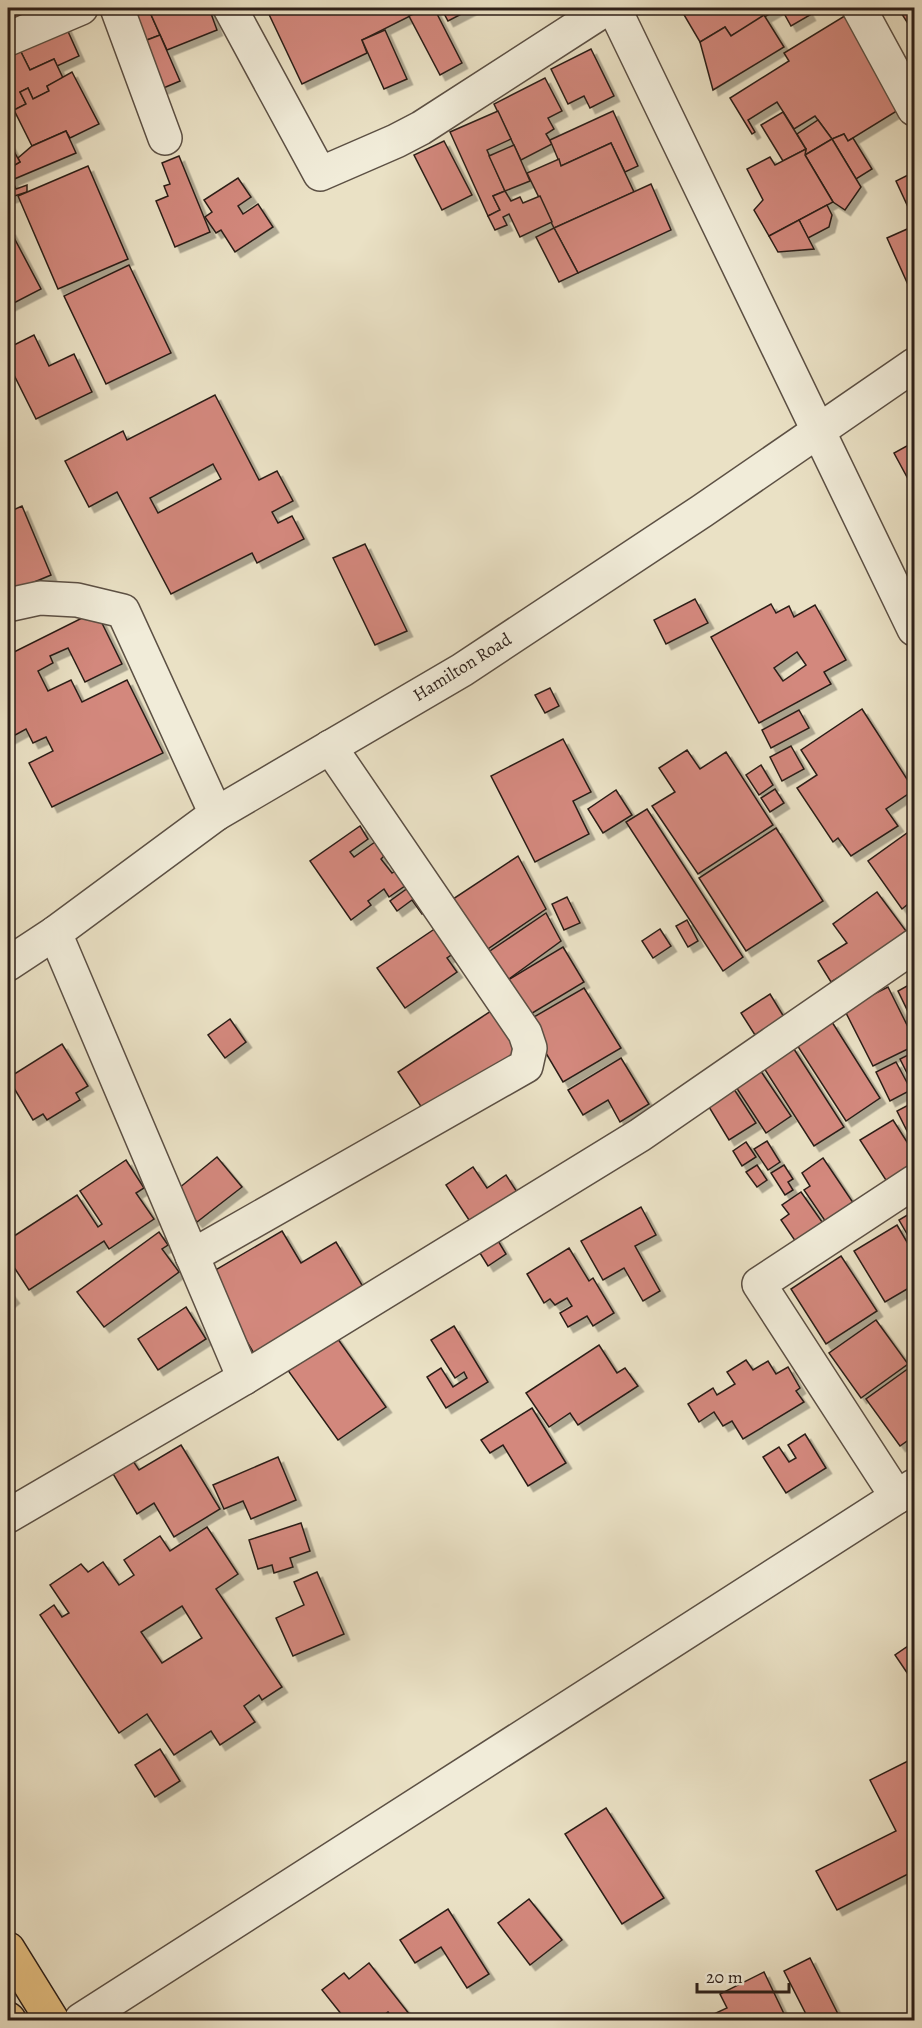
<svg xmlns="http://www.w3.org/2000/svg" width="922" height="2028" viewBox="0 0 922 2028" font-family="Alegreya,serif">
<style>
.building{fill:#d3887d;stroke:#2c1f19;stroke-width:1.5;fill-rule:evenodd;filter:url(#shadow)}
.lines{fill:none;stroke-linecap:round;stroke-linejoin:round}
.minor-casing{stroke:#5c5044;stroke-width:36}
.major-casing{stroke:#2c1f19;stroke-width:36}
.minor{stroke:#f1ecd9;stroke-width:33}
.major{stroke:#e5c082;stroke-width:33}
.labels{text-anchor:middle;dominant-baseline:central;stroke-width:5;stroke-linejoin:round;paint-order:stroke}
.street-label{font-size:18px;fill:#2c1f19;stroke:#f1ecd9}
</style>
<defs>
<filter id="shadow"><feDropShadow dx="5.5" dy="5.5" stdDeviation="0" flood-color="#0004"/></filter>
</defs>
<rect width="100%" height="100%" fill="#eae1c5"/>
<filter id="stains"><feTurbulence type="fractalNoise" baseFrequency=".00333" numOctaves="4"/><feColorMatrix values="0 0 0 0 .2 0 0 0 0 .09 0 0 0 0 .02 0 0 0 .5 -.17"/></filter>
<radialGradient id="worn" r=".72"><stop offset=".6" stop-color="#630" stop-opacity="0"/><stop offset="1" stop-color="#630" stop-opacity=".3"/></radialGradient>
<g class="building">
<path d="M8 8H54L8 30Z"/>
<path d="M120 8H148L160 35 134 45Z"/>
<path d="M148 8H209L217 30 167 50Z"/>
<path d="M266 8H426L362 40 367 53 302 84Z"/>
<path d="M426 8H434L462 63 440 75 409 16Z"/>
<path d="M441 8H473L448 21Z"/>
<path d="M680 8H780L731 36 725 27 700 42Z"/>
<path d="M781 8H806L810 15 791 26Z"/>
<path d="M898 8H914V33Z"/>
<path d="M856 9 913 101 848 141 844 134 832 139 815 116 794 129 777 102 748 120 755 132 752 134 730 98 789 61 784 53Z"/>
<path d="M764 15 784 47 713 90 700 42 725 27 731 36Z"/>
<path d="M62 18 79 56 57 66 54 59 30 70 15 40Z"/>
<path d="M385 30 407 79 384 89 362 40Z"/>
<path d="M160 35 180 81 154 92 134 45Z"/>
<path d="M15 40 30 70 54 59 63 78 47 86 49 91 33 99 28 88 20 92 26 104 14 110H8V44Z"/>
<path d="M591 49 614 96 590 108 584 96 568 104 551 69Z"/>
<path d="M72 72 99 124 70 138 66 131 32 146 14 110 26 104 20 92 28 88 33 99 49 91 47 86Z"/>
<path d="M545 78 562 111 548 118 554 129 546 134 552 144 521 160 494 104Z"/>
<path d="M498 111 511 139 487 150 505 191 493 196 500 210 488 216 450 132Z"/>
<path d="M613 111 638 166 625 172 611 143 561 166 550 140Z"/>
<path d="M783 112 806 149 783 161 761 125Z"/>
<path d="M818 120 832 139 805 155 806 149 797 134Z"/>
<path d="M66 131 76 153 12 180 16 189 27 185V192L8 198V169L20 162 18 158 32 146Z"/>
<path d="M844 134 848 141 853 138 872 169 856 179 832 139Z"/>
<path d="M832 139 861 187 845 210 833 202 805 155Z"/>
<path d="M8 141 20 162 8 169Z"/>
<path d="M444 141 472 195 442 210 414 155Z"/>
<path d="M611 143 634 192 554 228 527 173 559 159 561 166Z"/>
<path d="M514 145 530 181 505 191 489 156Z"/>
<path d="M806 149 805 155 833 202 769 236 754 210 763 200 747 169 770 157 775 165Z"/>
<path d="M179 156 210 232 175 247 156 201 168 196 164 186 170 184 162 163Z"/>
<path d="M88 166 128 259 58 289 18 196Z"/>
<path d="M914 172V220L896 181Z"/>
<path d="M238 178 251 197 238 206 243 214 258 204 273 227 235 252 221 230 216 233 205 217 212 212 204 200Z"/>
<path d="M651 184 671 230 578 273 554 228Z"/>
<path d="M505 191 511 201 520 197 523 203 540 196 552 222 520 237 509 214 503 217 507 225 495 230 488 216 500 210 493 196Z"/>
<path d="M827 205 832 215 829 227 808 238 799 220Z"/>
<path d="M799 220 814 249 778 252 769 236Z"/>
<path d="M914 226V298L887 238Z"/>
<path d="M554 228 578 273 559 282 536 237Z"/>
<path d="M10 230 41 289 8 306V231Z"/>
<path d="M129 265 171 353 106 384 64 296Z"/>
<path d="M34 335 49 366 74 354 92 392 36 419 8 363V348Z"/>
<path d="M215 395 259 480 277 471 293 501 272 512 278 523 292 516 304 539 257 563 252 553 171 594 117 492 89 507 65 461 123 431 127 440ZM213 464 221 479 158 513 150 498Z"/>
<path d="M914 442V490L894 453Z"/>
<path d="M8 502 11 511 22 506 51 575 8 593Z"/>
<path d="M914 518V532L909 521Z"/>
<path d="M365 544 407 631 375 645 333 558Z"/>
<path d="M695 599 708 623 666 644 654 620Z"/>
<path d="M771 604 776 613 789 606 794 617 815 605 846 660 824 672 831 684 759 723 711 637ZM797 652 806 665 783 681 774 668Z"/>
<path d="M96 611 122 664 85 682 68 648 50 656 53 663 38 671 48 691 71 680 82 702 127 680 163 753 52 807 29 763 53 751 46 737 33 743 26 729 8 739V655Z"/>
<path d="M550 688 559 706 545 713 535 695Z"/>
<path d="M862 709 914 790 886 809 898 826 851 856 838 838 833 842 797 788 817 775 801 750Z"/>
<path d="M799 710 809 728 771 748 762 730Z"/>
<path d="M563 739 591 792 573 801 589 834 535 862 491 776Z"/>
<path d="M791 746 804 769 782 781 770 757Z"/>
<path d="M687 750 700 769 726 752 773 825 698 874 652 806 675 792 659 768Z"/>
<path d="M761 765 773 785 759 795 746 775Z"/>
<path d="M775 789 784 803 770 812 761 798Z"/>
<path d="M616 790 632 815 603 833 588 809Z"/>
<path d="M647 809 743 957 723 971 626 822Z"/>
<path d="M360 826 368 839 350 852 354 857 375 842 384 856 381 859 392 873 401 867 412 881 389 897 384 889 368 901 371 905 351 920 310 861Z"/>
<path d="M776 828 823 901 746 951 699 878Z"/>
<path d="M914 828V899L902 909 868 861Z"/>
<path d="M518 856 546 909 482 953 453 899Z"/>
<path d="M412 885 430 909 422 914 412 900 397 911 390 901Z"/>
<path d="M877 892 906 931 862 963 831 982 818 961 847 943 833 924Z"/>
<path d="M567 897 580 923 564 930 552 904Z"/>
<path d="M546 913 561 941 502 984 484 955Z"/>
<path d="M687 920 698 941 688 947 676 926Z"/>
<path d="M439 926 457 951 447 958 457 972 405 1008 377 968Z"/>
<path d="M660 929 671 946 653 958 642 941Z"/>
<path d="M563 947 584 982 524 1018 503 983Z"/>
<path d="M914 982V1022H913L898 991Z"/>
<path d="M888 987 914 1039V1046L873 1066 844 1009Z"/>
<path d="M584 988 621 1048 563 1082 527 1021Z"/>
<path d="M770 994 784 1017 755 1035 741 1013Z"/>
<path d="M494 1009 523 1054 428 1117 398 1072Z"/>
<path d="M230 1019 246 1042 225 1058 208 1035Z"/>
<path d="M832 1022 880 1098 846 1121 797 1045Z"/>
<path d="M62 1044 88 1086 76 1093 80 1100 47 1120 43 1114 33 1120 8 1078Z"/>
<path d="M792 1046 844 1127 814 1146 762 1065Z"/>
<path d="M914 1052V1072L908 1075 900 1059Z"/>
<path d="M621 1058 649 1104 620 1122 608 1100 583 1115 568 1090Z"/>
<path d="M896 1062 911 1090 890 1101 876 1072Z"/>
<path d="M758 1067 791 1116 766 1133 734 1084Z"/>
<path d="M732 1086 756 1123 729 1140 706 1102Z"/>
<path d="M914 1102V1129L908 1133 897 1111Z"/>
<path d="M893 1120 914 1153V1177L893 1191 860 1140Z"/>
<path d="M767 1141 780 1162 768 1170 754 1149Z"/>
<path d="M746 1142 756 1157 742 1166 733 1151Z"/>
<path d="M217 1157 242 1187 197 1222 173 1193Z"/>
<path d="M823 1158 858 1210 830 1228 804 1190 810 1186 802 1173Z"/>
<path d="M126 1160 144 1188 136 1193 154 1219 109 1249 104 1241 29 1290 8 1258V1240L77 1195 98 1227 102 1224 80 1191Z"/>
<path d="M757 1165 767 1180 757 1187 746 1172Z"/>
<path d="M784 1165 793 1179 788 1182 793 1190 785 1195 771 1173Z"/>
<path d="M473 1167 487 1188 506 1175 517 1192 471 1223 446 1185Z"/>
<path d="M801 1192 827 1229 800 1248 781 1220 789 1214 782 1205Z"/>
<path d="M641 1207 656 1235 635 1246 660 1291 643 1301 624 1268 603 1280 581 1241Z"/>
<path d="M914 1211V1246L899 1220Z"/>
<path d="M897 1225 914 1254V1285L885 1302 854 1251Z"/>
<path d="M282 1231 301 1263 336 1242 368 1295 258 1360 207 1275Z"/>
<path d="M159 1232 168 1245 162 1249 179 1272 104 1327 77 1292Z"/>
<path d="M494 1234 506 1254 488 1266 475 1245Z"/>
<path d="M569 1248 589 1281 593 1278 614 1313 593 1326 587 1316 568 1327 560 1313 572 1306 567 1298 555 1305 550 1299 544 1303 527 1274Z"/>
<path d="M841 1256 877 1311 826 1344 791 1289Z"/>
<path d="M8 1290 14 1298 8 1303Z"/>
<path d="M186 1307 206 1339 158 1370 138 1339Z"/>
<path d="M876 1320 908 1364 861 1398 829 1353Z"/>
<path d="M454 1326 488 1382 446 1408 427 1377 441 1368 453 1387 467 1378 464 1372 455 1378 431 1340Z"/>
<path d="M335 1335 386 1407 338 1440 287 1369Z"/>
<path d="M599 1345 617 1373 625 1368 638 1386 578 1425 570 1413 549 1427 526 1393Z"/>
<path d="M746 1360 753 1370 768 1361 776 1374 788 1367 800 1388 796 1391 804 1402 743 1439 732 1421 723 1426 714 1412 699 1422 688 1404 713 1388 717 1395 735 1384 727 1372Z"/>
<path d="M909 1368 914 1375V1436L900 1446 866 1399Z"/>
<path d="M532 1408 566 1463 528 1486 503 1445 490 1453 481 1440Z"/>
<path d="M805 1434 826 1468 786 1493 763 1457 779 1447 789 1462 796 1458 788 1445Z"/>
<path d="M181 1445 220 1509 174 1537 154 1503 137 1514 109 1467 129 1455 139 1470Z"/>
<path d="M278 1457 296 1500 251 1519 243 1501 224 1509 213 1485Z"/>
<path d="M301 1523 310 1551 290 1558 293 1567 274 1573 272 1565 258 1569 249 1540Z"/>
<path d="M207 1527 238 1574 216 1589 282 1687 262 1700 259 1695 244 1706 255 1722 220 1745 211 1731 174 1755 147 1714 119 1733 40 1615 54 1605 62 1617 69 1613 50 1585 81 1564 88 1572 103 1562 119 1585 134 1575 124 1560 160 1536 170 1551ZM182 1606 202 1638 162 1663 141 1632Z"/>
<path d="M317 1572 344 1634 293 1656 276 1618 304 1605 294 1582Z"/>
<path d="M914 1642V1683L895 1655Z"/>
<path d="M160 1749 180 1781 155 1797 135 1765Z"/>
<path d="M914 1758V1871L837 1910 816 1871 896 1831 870 1780Z"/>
<path d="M606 1808 664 1898 622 1924 565 1834Z"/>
<path d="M529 1899 562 1940 530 1965 498 1923Z"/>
<path d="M448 1909 489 1974 467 1988 441 1947 415 1963 400 1940Z"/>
<path d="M810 1958 841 2020H809L784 1971Z"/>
<path d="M369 1963 410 2015 402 2020H394L388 2012 377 2020H346L322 1990 344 1973 349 1979Z"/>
<path d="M764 1972 787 2020H701L727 2008 720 1994Z"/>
</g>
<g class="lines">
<g class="minor-casing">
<g id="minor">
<path d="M117 8 165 138"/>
<path d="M230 8 320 174 396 141 421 128 607 8"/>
<path d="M614 8 914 629"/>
<path d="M859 8 914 109"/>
<path d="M8 39 81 8"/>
<path d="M8 605 40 598 77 600 123 611 216 814"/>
<path d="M55 933 244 1378"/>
<path d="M8 964 55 933 216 814 462 670 702 511 914 365"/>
<path d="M192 1256 526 1066 530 1048 525 1033 330 747"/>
<path d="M897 1497 759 1284 914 1182"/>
<path d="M8 1516 244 1378 640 1135 914 946"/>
<path d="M81 2020 914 1486"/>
</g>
</g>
<g class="major-casing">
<g id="major">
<path d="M8 1949 52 2020"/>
<path d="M8 2019 9 2020"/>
</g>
</g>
<use href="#minor" class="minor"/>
<use href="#major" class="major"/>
</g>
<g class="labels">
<g class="street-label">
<text transform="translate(462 667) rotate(-32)">Hamilton Road</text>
</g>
</g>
<rect width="922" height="2028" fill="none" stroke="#eae1c5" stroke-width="30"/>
<rect x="9" y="9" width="904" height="2010" fill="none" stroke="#2c1f19" stroke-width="3"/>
<rect x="15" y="15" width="892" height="1998" fill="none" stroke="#2c1f19" stroke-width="1.5"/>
<path d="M697 1983v9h92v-9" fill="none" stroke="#2c1f19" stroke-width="3"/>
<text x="706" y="1983" font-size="18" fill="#2c1f19" stroke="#f1ecd9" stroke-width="4.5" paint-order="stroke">20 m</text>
<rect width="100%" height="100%" filter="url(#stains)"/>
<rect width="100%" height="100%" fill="url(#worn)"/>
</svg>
